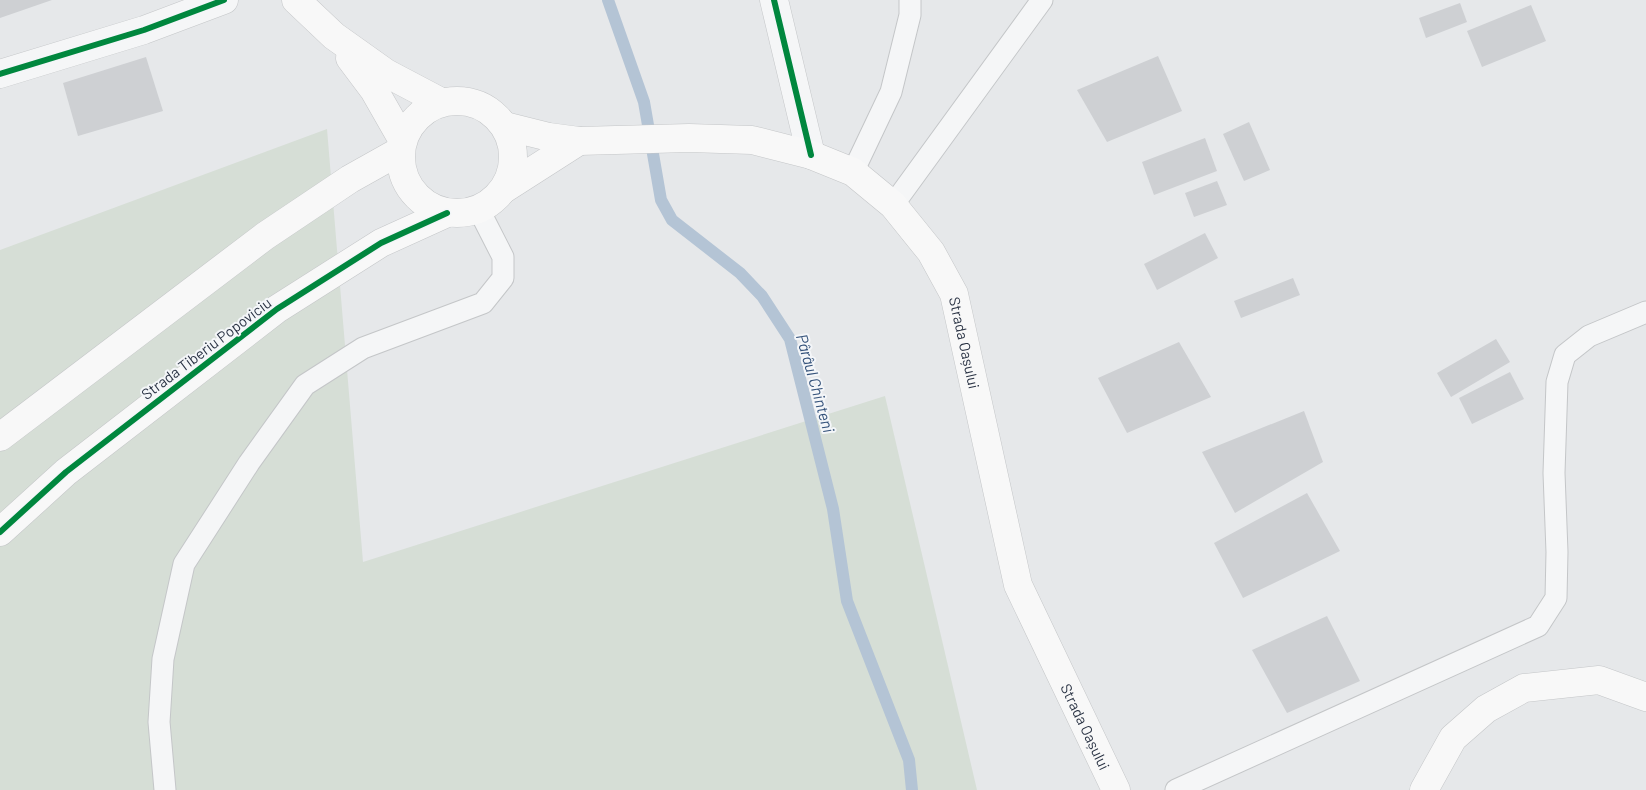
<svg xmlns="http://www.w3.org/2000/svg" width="1646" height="790" viewBox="0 0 1646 790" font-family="Barlow,sans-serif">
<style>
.green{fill:#d6ded6}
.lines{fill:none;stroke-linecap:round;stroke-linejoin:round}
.stream{stroke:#b4c4d5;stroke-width:12}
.building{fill:#ced0d3}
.lane-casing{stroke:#c4c6c8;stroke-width:23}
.street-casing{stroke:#c4c6c8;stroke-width:29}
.secondary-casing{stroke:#c4c6c8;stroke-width:29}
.lane{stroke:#f5f6f7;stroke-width:21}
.street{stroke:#f5f6f7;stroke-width:28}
.secondary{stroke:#f8f8f8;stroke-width:28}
.cycleway-casing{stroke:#f4f6f9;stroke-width:9}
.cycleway{stroke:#00873e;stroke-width:6}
.labels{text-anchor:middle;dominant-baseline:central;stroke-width:4;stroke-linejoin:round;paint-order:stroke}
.street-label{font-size:15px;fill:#2b3445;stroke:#f4f6f9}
.water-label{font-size:16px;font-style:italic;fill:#34527a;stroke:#f4f6f9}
</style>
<rect width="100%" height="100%" fill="#e6e8ea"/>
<path class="green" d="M327 129 363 562 885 396 977 790H0V250Z"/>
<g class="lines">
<path class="stream" d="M608 0 644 102 661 200 672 220 740 273 762 296 790 339 833 509 847 601 909 760 912 790"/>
</g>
<g class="building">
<path d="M0 0H52L0 18Z"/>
<path d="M1460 3 1467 22 1426 38 1419 18Z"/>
<path d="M1531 5 1546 41 1482 67 1467 31Z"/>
<path d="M1158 56 1182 111 1107 142 1077 90Z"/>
<path d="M146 57 163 111 78 136 63 83Z"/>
<path d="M1249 122 1270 170 1244 181 1223 134Z"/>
<path d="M1205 138 1217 171 1154 195 1142 162Z"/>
<path d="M1217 181 1227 205 1194 217 1185 193Z"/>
<path d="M1205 233 1218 258 1157 290 1144 264Z"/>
<path d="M1293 278 1300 295 1241 318 1234 301Z"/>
<path d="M1496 339 1510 362 1451 397 1437 373Z"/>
<path d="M1179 342 1211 397 1127 433 1098 378Z"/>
<path d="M1510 372 1524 399 1472 424 1459 398Z"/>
<path d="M1304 411 1323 462 1235 513 1202 452Z"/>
<path d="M1307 493 1340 551 1243 598 1214 543Z"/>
<path d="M1327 616 1360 681 1287 713 1252 650Z"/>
</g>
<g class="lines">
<g class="lane-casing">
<g id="lane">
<path d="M853 172 891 92 910 15V0"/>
<path d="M893 205 1042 0"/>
<path d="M165 790 159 722 163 659 184 564 249 463 305 385 363 348 483 303 503 278V257L478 208"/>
<path d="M1176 790 1538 626 1556 598 1557 552 1554 473 1557 382 1565 355 1589 336 1646 312"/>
</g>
</g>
<g class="street-casing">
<g id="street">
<path d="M774 0 811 155"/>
<path d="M0 74 144 30 224 0"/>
</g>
</g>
<g class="secondary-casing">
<g id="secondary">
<path d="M296 0 334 36 386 73 441 102"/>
<path d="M350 58 374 90 402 139"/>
<circle cx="457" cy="157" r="56"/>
<path id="s1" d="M505 126 549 137 579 141 689 138 752 140 811 155 853 172 893 205 931 252 954 294 1018 585 1116 790"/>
<path d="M504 189 579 141"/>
<path d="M0 437 265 236 350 179 400 151"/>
<path d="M0 532 66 472 277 309 381 243 447 213"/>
<path d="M1424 790 1453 738 1486 709 1524 688 1599 680 1646 697"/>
</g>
</g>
<use href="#lane" class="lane"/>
<use href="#street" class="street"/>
<use href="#secondary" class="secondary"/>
<g class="cycleway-casing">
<g id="cycleway">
<path d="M774 0 811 155"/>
<path d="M0 74 144 30 224 0"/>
<path d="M0 532 66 472 277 309 381 243 447 213"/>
</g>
</g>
<use href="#cycleway" class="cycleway"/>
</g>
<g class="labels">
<g class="street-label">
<text stroke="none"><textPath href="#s1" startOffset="565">Strada Oașului</textPath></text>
<text transform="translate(206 348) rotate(-37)">Strada Tiberiu Popoviciu</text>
<text stroke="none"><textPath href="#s1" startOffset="970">Strada Oașului</textPath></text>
</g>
<g class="water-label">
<text transform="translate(816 383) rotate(74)">Pârâul Chinteni</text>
</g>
</g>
</svg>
